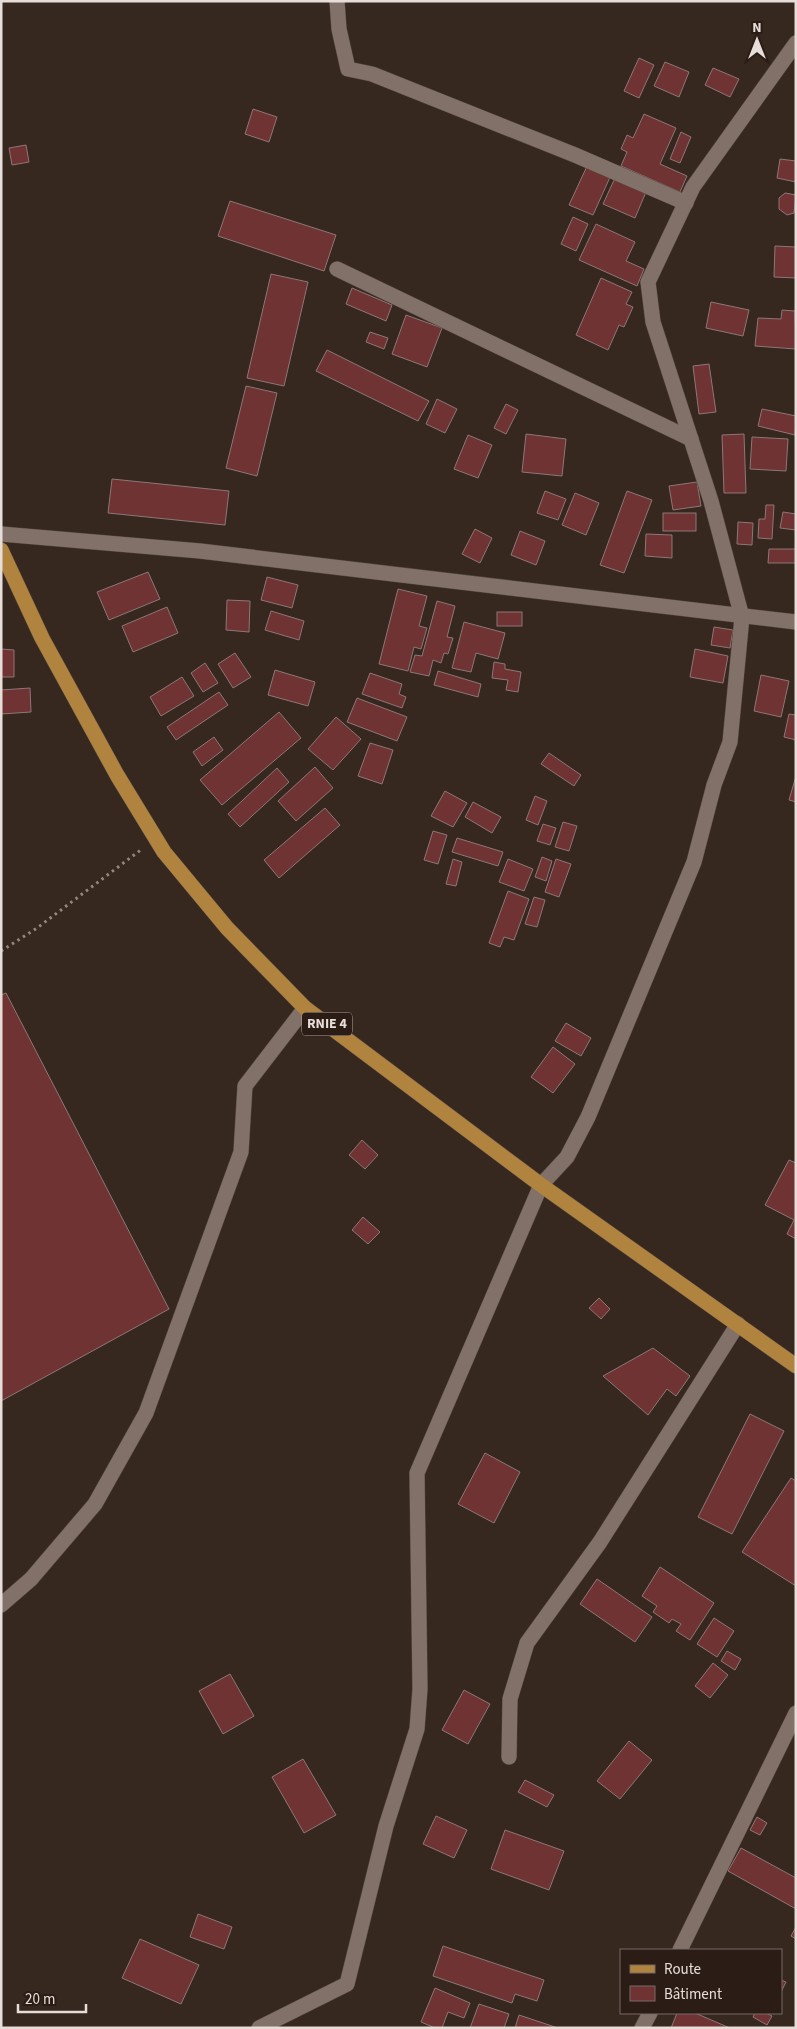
<svg xmlns="http://www.w3.org/2000/svg" width="797" height="2029" viewBox="0 0 797 2029" font-family="'Source Sans 3',sans-serif">
<style>
.building{fill:#703334;stroke:#8c7777}
.lines{fill:none;stroke-linecap:round;stroke-linejoin:round}
.minor-casing{stroke:#52463f;stroke-width:16}
.major-casing{stroke:#52463f;stroke-width:16}
.path{stroke:#938780;stroke-width:3;stroke-dasharray:2.5 4;stroke-linecap:butt}
.minor{stroke:#827168;stroke-width:15}
.major{stroke:#b0843f;stroke-width:15}
.labels{text-anchor:middle;dominant-baseline:central;stroke-width:4;stroke-linejoin:round;paint-order:stroke}
.shield{fill:#2b1d16;stroke:#afa49e;stroke-width:1}
.shield-label{font-size:14px;font-weight:bold;fill:#e8ded9}
</style>
<rect width="100%" height="100%" fill="#36271f"/>
<g class="building">
<path d="M639 58 654 65 639 98 624 91Z"/>
<path d="M665 62 689 72 679 97 654 86Z"/>
<path d="M713 68 739 79 730 97 705 85Z"/>
<path d="M253 109 277 117 269 142 245 134Z"/>
<path d="M644 114 676 128 660 164 687 176 680 192 621 166 627 152 621 149 627 135 633 138Z"/>
<path d="M681 132 691 137 680 163 670 159Z"/>
<path d="M26 145 29 162 12 165 9 148Z"/>
<path d="M780 159 796 161V182L777 178Z"/>
<path d="M588 164 611 175 593 215 569 205Z"/>
<path d="M615 178 646 192 635 218 603 204Z"/>
<path d="M785 193 796 195 794 213 787 215 779 209V198Z"/>
<path d="M230 201 336 235 324 271 218 236Z"/>
<path d="M573 217 588 224 576 251 561 244Z"/>
<path d="M596 224 635 242 626 261 644 269 637 286 579 260Z"/>
<path d="M775 246 796 247V278L774 277Z"/>
<path d="M271 274 308 282 284 386 247 378Z"/>
<path d="M601 278 632 292 626 304 633 307 624 327 619 325 608 350 576 335Z"/>
<path d="M352 288 392 305 386 321 346 304Z"/>
<path d="M711 302 749 310 743 336 706 328Z"/>
<path d="M782 310 795 311 796 349 755 346 758 318 781 319Z"/>
<path d="M406 315 442 328 427 367 392 354Z"/>
<path d="M370 332 388 338 384 349 366 342Z"/>
<path d="M327 350 429 401 418 421 316 371Z"/>
<path d="M709 364 716 412 699 414 693 366Z"/>
<path d="M246 386 277 393 257 476 226 468Z"/>
<path d="M437 399 457 409 445 433 426 424Z"/>
<path d="M506 404 518 410 506 434 494 428Z"/>
<path d="M762 409 796 416 795 435 758 426Z"/>
<path d="M526 434 566 439 562 476 522 472Z"/>
<path d="M744 434 746 493H724L722 435Z"/>
<path d="M468 435 492 445 478 478 454 469Z"/>
<path d="M752 437 788 439 786 471 750 469Z"/>
<path d="M112 479 229 491 225 525 108 513Z"/>
<path d="M697 482 701 506 673 510 669 486Z"/>
<path d="M545 491 566 499 558 520 537 513Z"/>
<path d="M627 491 652 500 624 573 600 565Z"/>
<path d="M575 493 599 503 586 535 562 525Z"/>
<path d="M766 505H774L772 539 758 538 759 519H765Z"/>
<path d="M783 512 796 514V530L780 528Z"/>
<rect x="663" y="513" width="33" height="18"/>
<path d="M738 522 753 523 752 545 737 544Z"/>
<path d="M475 529 492 538 480 563 462 554Z"/>
<path d="M520 531 545 541 536 565 511 555Z"/>
<path d="M646 534 672 535V558L645 556Z"/>
<path d="M769 549H796V563H768Z"/>
<path d="M148 572 160 599 109 620 97 592Z"/>
<path d="M267 577 298 585 292 608 261 600Z"/>
<path d="M398 589 427 596 419 626 427 628 421 649 414 647 408 671 379 664Z"/>
<path d="M227 600 250 601 249 632 226 630Z"/>
<path d="M437 601 455 606 447 637 453 638 448 654 444 653 441 663 433 660 429 676 410 672 415 655 422 656Z"/>
<path d="M167 607 178 633 133 652 122 626Z"/>
<path d="M271 611 304 621 299 640 265 630Z"/>
<rect x="497" y="612" width="25" height="14"/>
<path d="M464 622 505 633 498 659 476 653 471 672 452 668Z"/>
<path d="M714 627 733 630 730 648 711 645Z"/>
<path d="M1 649 14 650V677H1Z"/>
<path d="M695 649 728 656 723 683 690 677Z"/>
<path d="M235 653 251 677 233 688 218 664Z"/>
<path d="M494 662 505 664V669L521 672 518 692 506 690 508 680 492 678Z"/>
<path d="M205 663 218 683 203 692 191 673Z"/>
<path d="M275 670 315 682 308 706 268 695Z"/>
<path d="M438 671 481 684 478 697 434 685Z"/>
<path d="M370 673 402 684 399 694 406 697 402 708 362 694Z"/>
<path d="M761 675 789 681 781 717 754 711Z"/>
<path d="M182 677 194 696 161 716 150 697Z"/>
<path d="M30 688 31 712 1 714V690Z"/>
<path d="M219 692 228 705 176 740 167 727Z"/>
<path d="M357 698 407 717 397 741 347 722Z"/>
<path d="M279 712 301 738 222 805 200 780Z"/>
<path d="M789 714 796 715V740L784 737Z"/>
<path d="M336 717 361 739 333 770 308 749Z"/>
<path d="M214 737 223 750 202 766 193 752Z"/>
<path d="M370 743 393 750 382 784 358 776Z"/>
<path d="M549 753 581 775 574 786 541 764Z"/>
<path d="M315 767 333 788 296 821 278 801Z"/>
<path d="M277 768 289 782 240 827 228 814Z"/>
<path d="M796 776V802L789 800Z"/>
<path d="M445 791 467 803 453 827 431 816Z"/>
<path d="M535 796 547 801 538 825 526 820Z"/>
<path d="M473 802 501 817 492 833 465 817Z"/>
<path d="M325 808 340 825 279 878 264 860Z"/>
<path d="M563 822 577 826 569 851 555 847Z"/>
<path d="M543 824 556 828 550 845 537 841Z"/>
<path d="M433 831 447 835 438 864 424 860Z"/>
<path d="M457 838 503 852 498 866 452 852Z"/>
<path d="M542 857 552 861 546 881 535 877Z"/>
<path d="M453 859 462 862 456 886 446 884Z"/>
<path d="M508 859 533 869 524 891 499 882Z"/>
<path d="M556 859 571 864 559 897 545 892Z"/>
<path d="M508 891 529 899 514 940 504 937 500 947 489 943Z"/>
<path d="M534 897 545 900 537 927 525 924Z"/>
<path d="M6 993 169 1309 1 1401V995Z"/>
<path d="M566 1023 591 1038 581 1056 555 1041Z"/>
<path d="M553 1047 575 1064 553 1093 531 1077Z"/>
<path d="M362 1140 378 1155 365 1169 349 1155Z"/>
<path d="M789 1160 796 1163V1239L787 1234 794 1220 765 1205Z"/>
<path d="M363 1217 380 1232 368 1244 352 1230Z"/>
<path d="M599 1298 610 1309 601 1319 589 1308Z"/>
<path d="M653 1348 690 1376 676 1396 667 1389 648 1415 603 1376Z"/>
<path d="M750 1414 784 1431 732 1534 698 1517Z"/>
<path d="M485 1453 520 1472 494 1523 458 1504Z"/>
<path d="M791 1478 796 1481V1586L742 1552Z"/>
<path d="M660 1567 714 1603 690 1640 676 1631 681 1624 672 1619 669 1623 653 1612 657 1606 642 1596Z"/>
<path d="M597 1579 652 1617 635 1642 580 1604Z"/>
<path d="M714 1618 734 1631 717 1657 697 1644Z"/>
<path d="M727 1651 741 1659 735 1670 721 1661Z"/>
<path d="M713 1663 728 1675 710 1698 695 1686Z"/>
<path d="M230 1674 254 1716 223 1734 199 1691Z"/>
<path d="M464 1690 490 1704 468 1744 442 1730Z"/>
<path d="M629 1741 652 1760 620 1799 597 1781Z"/>
<path d="M303 1759 336 1815 304 1833 272 1777Z"/>
<path d="M525 1780 554 1795 547 1807 518 1792Z"/>
<path d="M436 1816 467 1830 454 1858 423 1844Z"/>
<path d="M757 1817 767 1823 760 1835 750 1830Z"/>
<path d="M505 1830 564 1851 549 1890 491 1869Z"/>
<path d="M741 1848 796 1878V1909L728 1871Z"/>
<path d="M198 1914 232 1927 224 1949 190 1937Z"/>
<path d="M796 1927V1939L791 1936Z"/>
<path d="M140 1939 199 1965 181 2004 122 1978Z"/>
<path d="M443 1946 544 1980 537 2001 515 1994 512 2003 433 1976Z"/>
<path d="M781 1980 786 1982 781 1992Z"/>
<path d="M435 1988 470 2003 464 2018 448 2012 442 2028H435L421 2022Z"/>
<path d="M479 2004 509 2014 504 2028H470Z"/>
<path d="M677 2013H695L730 2028H671Z"/>
<path d="M755 2013H766L772 2016 767 2025 753 2017Z"/>
<path d="M519 2015 558 2028H515Z"/>
</g>
<g class="lines">
<g class="minor-casing">
<g id="minor">
<path d="M337 1 339 29 348 69 372 74 575 155 686 203"/>
<path d="M337 269 691 439"/>
<path d="M1 534 200 551 796 622"/>
<path d="M1 1605 31 1579 95 1504 146 1413 241 1152 245 1086 305 1008"/>
<path d="M509 1757 510 1699 527 1643 600 1542 738 1324"/>
<path d="M680 1950 796 1713"/>
<path d="M259 2028 347 1984 386 1826 417 1729 420 1689 417 1473 541 1185 567 1157 588 1117 694 862 714 785 730 742 742 617 711 501 653 322 648 282 693 187 796 43"/>
<path d="M642 2028 650 2013"/>
</g>
</g>
<g class="major-casing">
<path id="major" d="M1 550 42 638 117 775 164 852 227 928 305 1008 541 1185 796 1366"/>
</g>
<path class="path" d="M1 951 37 928 142 849"/>
<use href="#minor" class="minor"/>
<use href="#major" class="major"/>
</g>
<g class="labels">
<rect class="shield" x="302" y="1012.5" width="50" height="23" rx="4"/>
<g class="shield-label">
<text x="327" y="1024">RNIE 4</text>
</g>
</g>
<rect width="797" height="2029" fill="none" stroke="#e8ded9" stroke-width="5"/>
<rect x="620" y="1949" width="162" height="65" fill="#2b1d16" stroke="#776a64"/>
<rect x="630" y="1965" width="25" height="8" fill="#b0843f" stroke="#776a64"/>
<text x="664" y="1974" font-size="15" fill="#e8ded9">Route</text>
<rect x="630" y="1986" width="25" height="15" fill="#703334" stroke="#776a64"/>
<text x="664" y="1999" font-size="15" fill="#e8ded9">Bâtiment</text>
<g transform="translate(757 40)" stroke="#2b1d16" stroke-width="4" paint-order="stroke">
<path d="M0-4L9 19L0 12L-9 19Z" fill="#e8ded9"/>
<text y="-8" font-size="14" font-weight="bold" text-anchor="middle" fill="#e8ded9">N</text>
</g>
<path d="M18 2004v8h68v-8" fill="none" stroke="#e8ded9" stroke-width="2.5"/>
<text x="25" y="2004" font-size="15" fill="#e8ded9" stroke="#2b1d16" stroke-width="4" paint-order="stroke">20 m</text>
</svg>
